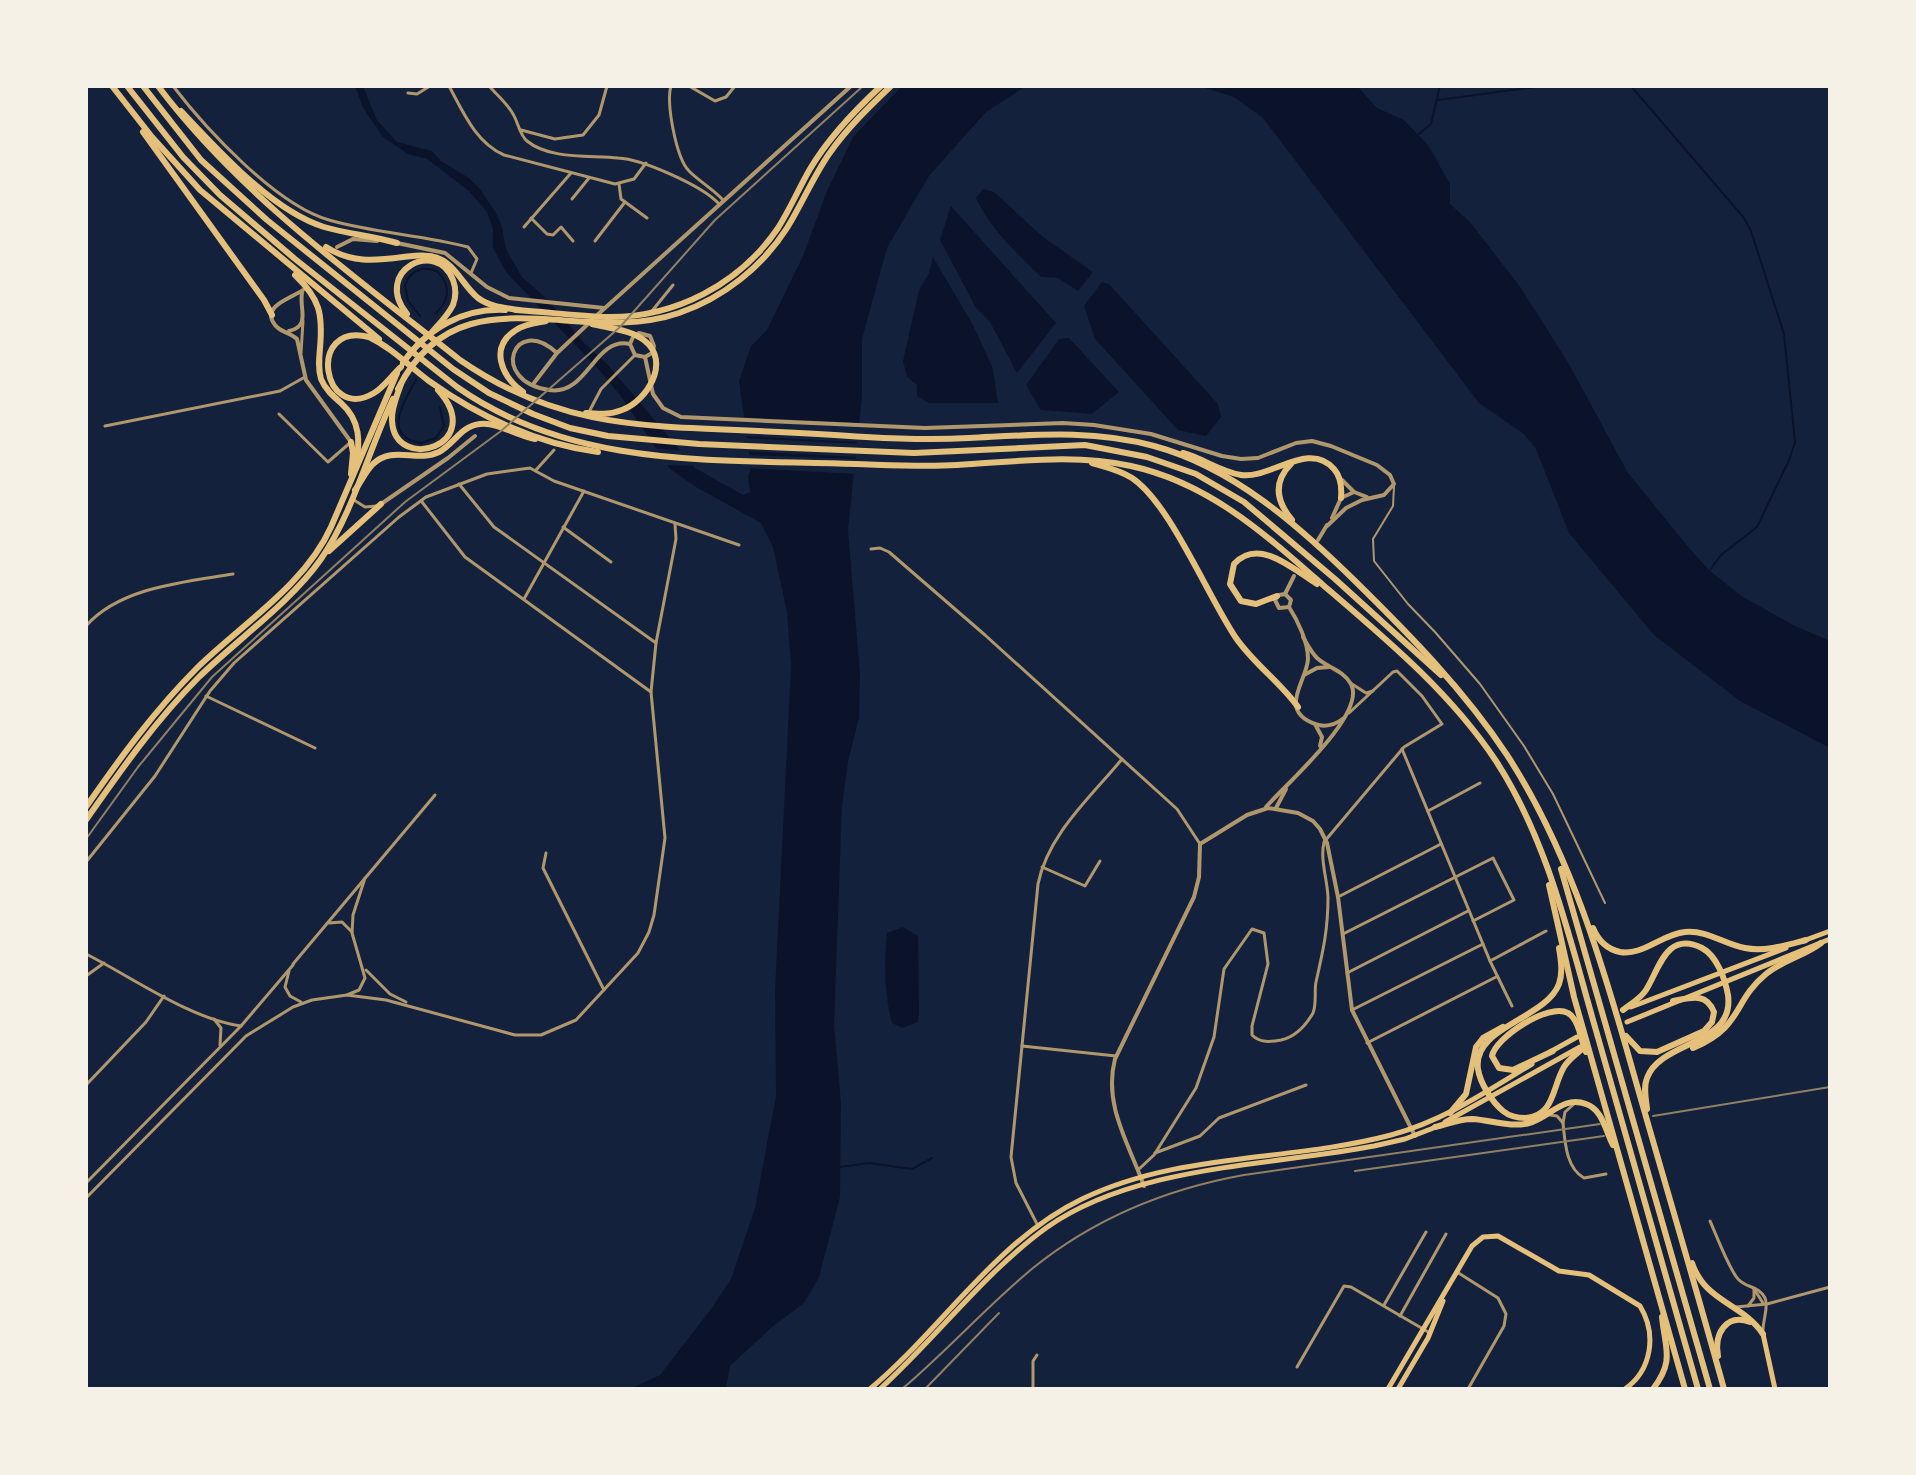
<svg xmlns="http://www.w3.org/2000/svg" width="1916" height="1475" viewBox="0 0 1916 1475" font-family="Helvetica,sans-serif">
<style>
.water{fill:#0b132b}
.pier{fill:#14213d}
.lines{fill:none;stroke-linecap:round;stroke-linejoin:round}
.stream{stroke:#0b132b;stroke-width:2}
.service{stroke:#b1986c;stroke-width:2}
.minor{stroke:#b1986c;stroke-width:3}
.tertiary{stroke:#b1986c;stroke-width:4}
.primary{stroke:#e5c07b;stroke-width:5}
.trunk{stroke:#e5c07b;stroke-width:6}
.motorway{stroke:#e5c07b;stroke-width:6}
.rail{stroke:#918062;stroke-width:2}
</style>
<rect width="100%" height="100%" fill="#14213d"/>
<g class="water">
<path d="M355 86H363L377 120 397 142 432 151 441 161 469 178 480 189 496 213 502 227 506 249 522 277 548 300 583 342 608 365 695 468 743 495 750 492 748 477 751 467 739 381 751 346 767 330 803 256 827 191 853 137 902 86H1026L986 112 929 176 887 248 862 339V396L848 530 860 673 859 718 848 762 842 806 834 1025 841 1103 840 1197 819 1277 804 1303 772 1327 730 1366 726 1389H630L660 1375 711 1309 731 1279 755 1208 776 1096 775 991 791 665 787 612 773 547 761 523 696 487 670 469 620 395 600 371 506 272 493 248V229L487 212 469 191 427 159 408 154 383 137 363 108Z"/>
<path d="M1199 86H1357L1377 108 1404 120 1428 145 1450 184V204L1470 222 1521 288 1569 364 1628 473 1690 549 1709 570 1740 595 1793 625 1830 641V748L1740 701 1654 635 1569 533 1536 449 1524 434 1479 403 1263 118 1234 97Z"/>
<path d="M983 189 994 192 1043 237 1093 272 1078 291 1058 278 1041 277C1018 254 989 228 976 198Z"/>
<path d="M951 206 1056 323 1017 373 990 322 976 308 940 240Z"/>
<path d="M933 257 973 325 993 369 998 403H928L917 396V385L907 377 903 361 919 290 929 273Z"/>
<path d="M1102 282 1109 284 1218 404 1221 417 1206 436 1178 430 1095 339 1084 306Z"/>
<path d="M1069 338 1119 392 1092 414 1041 410 1026 385 1059 339Z"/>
<path d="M903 927 918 936 919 1012 918 1022 902 1028 892 1023C884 994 884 963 887 933Z"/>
</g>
<g class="pier">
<path d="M740 417 863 423 861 442 743 436Z"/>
<path d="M743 438 860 444 859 457 745 451Z"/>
<path d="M651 448 686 451 700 466 663 465Z"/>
<path d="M745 455 858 459 856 474 747 468Z"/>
</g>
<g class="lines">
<g class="stream">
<path d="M1631 86 1744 218 1751 231 1784 334 1795 442 1790 458 1757 527 1721 555 1710 570"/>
<path d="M1438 100 1543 86"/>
<path d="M1419 134 1431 124 1440 86"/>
<path d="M420 316 408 301 405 285C410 270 424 265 438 272 452 287 449 301 435 314"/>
<path d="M416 380C404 401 381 437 421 443L436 438 444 426 440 407"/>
<path d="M840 1167 869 1163 912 1169 932 1158"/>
</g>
<path class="service" d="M1394 486 1393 506 1373 539 1374 561 1408 604 1435 632 1480 684 1524 746 1553 794 1605 903"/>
<g class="minor">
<path d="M173 86C206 129 276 205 329 220 374 233 422 235 468 247L477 259 471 273"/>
<path d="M449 86C463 112 476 143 504 155L615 184 634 179 646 163"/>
<path d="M489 86C497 95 507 103 513 114 518 122 520 136 527 141 550 160 591 155 618 158 642 159 703 186 719 204"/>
<path d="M671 86C666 103 676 158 689 171 700 182 713 189 723 200"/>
<path d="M689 86 715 101 726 97 735 86"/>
<path d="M408 93 417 94 430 86"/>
<path d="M521 130 555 139 583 135 599 115 607 86"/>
<path d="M619 184 621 199 647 218"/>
<path d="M572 199 589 178"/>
<path d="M531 218 547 234 553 235 561 227 573 241"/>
<path d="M524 227 571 173"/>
<path d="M595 241 625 202"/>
<path d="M652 311 673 285"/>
<path d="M301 353 303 321"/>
<path d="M590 410 601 389 635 355"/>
<path d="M279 414 328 462 351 442"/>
<path d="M105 426 280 391 305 377"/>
<path d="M536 470 554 450"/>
<path d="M459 484 494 527 656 643"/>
<path d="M354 500 365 507 376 506"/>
<path d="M422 502 465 557 651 692"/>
<path d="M563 527 611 562"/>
<path d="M871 549 880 548 889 552 985 635 1177 809 1200 844"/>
<path d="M524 599 584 491"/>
<path d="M86 626C120 587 185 582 233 574"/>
<path d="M1352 684 1366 693 1373 691"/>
<path d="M206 696 315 748"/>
<path d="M1402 749 1490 961 1512 1006"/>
<path d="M1428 811 1480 783"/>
<path d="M546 853 543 868 604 990"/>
<path d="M86 862 155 776 210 691 234 663 399 517 426 497 487 474 530 468 554 481 739 545"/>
<path d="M1042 867 1085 886 1100 861"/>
<path d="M1338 897 1441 844"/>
<path d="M329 923 342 922 352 932"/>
<path d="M1343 934 1493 858 1514 900 1473 921"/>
<path d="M86 954C132 977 190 1019 241 1026"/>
<path d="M1490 961 1546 931"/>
<path d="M293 964 435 795"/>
<path d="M366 970 390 994 406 1002"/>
<path d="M289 971 285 987 290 996 301 1002"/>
<path d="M1347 973 1468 911"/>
<path d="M86 976 104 963"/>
<path d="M347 995 386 1000 515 1035H541L576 1020 638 953 649 932 654 915 665 838 651 692 656 643 676 539 675 524"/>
<path d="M1352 1010 1483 944"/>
<path d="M214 1019 221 1028 220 1045"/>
<path d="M1367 1043 1496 977"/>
<path d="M1022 1046 1116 1056"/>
<path d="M86 1085 146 1022 164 996"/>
<path d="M1550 1115 1557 1116 1563 1123 1565 1112 1574 1104"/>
<path d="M1563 1123C1565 1142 1566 1168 1584 1178L1606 1174"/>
<path d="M1155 1153 1200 1136 1219 1118 1306 1085"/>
<path d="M1138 1170 1154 1155 1196 1088 1214 1037 1224 969 1252 929 1264 933 1268 964 1252 1026V1035C1260 1043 1270 1042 1281 1040 1295 1037 1306 1025 1313 1013 1317 1003 1314 992 1316 982 1323 951 1328 930 1328 897 1327 878 1320 860 1324 842L1404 747 1442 724 1422 696 1397 671 1393 672 1349 713"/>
<path d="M86 1183 241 1026 293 965"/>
<path d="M86 1198 246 1036 293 1007 312 1000 347 995 359 990 365 978 352 933 353 915 365 878"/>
<path d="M1710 1221C1716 1234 1730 1272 1739 1280 1747 1288 1759 1286 1765 1298 1769 1306 1763 1320 1763 1330"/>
<path d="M1038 1226 1016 1183 1011 1157 1038 884C1048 834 1091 797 1122 759"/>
<path d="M1457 1272 1498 1298 1506 1314 1504 1326 1468 1389"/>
<path d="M1754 1289 1763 1303"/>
<path d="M1384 1305 1426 1232"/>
<path d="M1748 1306 1754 1298V1289"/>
<path d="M1736 1307 1767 1304 1830 1287"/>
<path d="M1400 1316 1446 1234"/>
<path d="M1297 1367 1344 1286 1351 1287 1430 1333"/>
<path d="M1033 1389V1361L1037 1355"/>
</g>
<g class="tertiary">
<path d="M397 243 445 253 487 287 509 298 604 308"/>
<path d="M337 247 353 239 377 241"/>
<path d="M303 290C292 298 260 306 275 325 280 332 291 333 297 339L306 380 351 442"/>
<path d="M595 317 851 86"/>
<path d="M289 331C311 326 299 309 302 293"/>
<path d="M630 344 633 337 639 333 650 336 654 346 652 353 645 357"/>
<path d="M630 344 635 355 645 357"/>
<path d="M557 353C514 313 488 381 549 390 588 396 594 336 630 344"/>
<path d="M645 357 653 394 663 408 681 417 925 428 1063 423 1094 425 1151 434 1222 456 1241 459 1258 458 1296 443 1312 441 1331 446 1377 465 1390 475 1394 484 1384 495 1362 500 1346 508 1327 526"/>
<path d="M534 383 557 353 589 323"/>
<path d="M1342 480 1354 492 1367 497"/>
<path d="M381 504 448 458 475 436"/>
<path d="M1332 518 1341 498 1354 492"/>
<path d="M1318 540 1327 525"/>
<path d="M1285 594 1291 600 1289 607C1298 621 1308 642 1308 659 1307 681 1277 710 1315 724 1326 728 1335 725 1344 718"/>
<path d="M1289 607 1279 608 1275 600 1279 595 1285 594 1294 576"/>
<path d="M1304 675 1317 668 1329 667"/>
<path d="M1316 726 1322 737 1320 746"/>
<path d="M1266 807C1286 784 1367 714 1351 684 1343 670 1328 668 1317 658 1311 652 1307 644 1303 637"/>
<path d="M1276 808 1286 789"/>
<path d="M1144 1186C1129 1144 1103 1105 1115 1059L1194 897 1199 877 1200 844 1247 815 1268 808 1298 813 1313 821 1320 829 1327 843 1338 897 1352 1010 1415 1136"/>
</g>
<g class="primary">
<path d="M1803 941 1830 931"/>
<path d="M1631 1007 1786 948"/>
<path d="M1627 1022 1830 939"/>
<path d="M1550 1052 1577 1037"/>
<path d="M1445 1122 1580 1047"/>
<path d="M1763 1334 1775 1389"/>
<path d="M870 1389C942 1329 995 1241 1082 1199 1179 1152 1289 1162 1391 1135 1443 1121 1486 1092 1532 1064"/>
<path d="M880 1389C937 1337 984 1273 1046 1228 1135 1165 1270 1166 1374 1146L1405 1139 1436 1127"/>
<path d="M1388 1389 1472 1246 1483 1237 1498 1236 1559 1271 1589 1275 1640 1306C1657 1334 1652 1370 1625 1389"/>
<path d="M1398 1389 1428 1338 1443 1301"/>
</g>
<g class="trunk">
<path d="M516 310C547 312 577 316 607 317 675 318 740 284 778 228 790 209 799 188 810 169 829 137 854 111 881 86"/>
<path d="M403 363C426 329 463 308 505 310"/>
<path d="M398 389C459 267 578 348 679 313 723 298 762 267 787 228 802 204 813 177 829 154 847 128 869 107 891 86"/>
<path d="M351 442 353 453 351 474"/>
<path d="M329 551 381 504"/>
<path d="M86 807C120 758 155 710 197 668 242 624 305 585 331 527L397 373"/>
<path d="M86 820C121 770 156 720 199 677 237 640 291 602 321 559 354 511 368 451 393 399"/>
</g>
<g class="motorway">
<path d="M112 86 152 137 200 190 379 339"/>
<path d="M127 86 183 157 220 195 295 259 457 387C575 470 719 459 856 464 889 465 923 467 957 465 1014 462 1074 453 1131 466 1209 483 1265 534 1323 585 1386 639 1450 692 1496 761 1548 841 1569 937 1595 1027 1630 1147 1664 1268 1698 1389"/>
<path d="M143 86 201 160 267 220 453 369 489 393 533 414 570 428 608 436 699 444 914 453 1085 445 1147 457 1196 474 1244 502 1335 579 1441 675"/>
<path d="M158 86C240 195 354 276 460 360 551 423 630 426 736 430 779 432 823 434 866 437 901 439 934 440 969 438 1032 435 1092 429 1154 446 1232 467 1298 525 1354 580 1409 634 1464 690 1507 755 1570 852 1603 965 1634 1075 1664 1180 1695 1284 1724 1389"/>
<path d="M181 111C218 150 272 211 324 227 348 234 373 236 397 243"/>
<path d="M143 132 264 300 272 315"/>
<path d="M326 247C351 263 374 261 403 257 413 256 424 254 434 257 455 262 462 285 478 298 490 307 506 308 519 310"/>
<path d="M295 275C320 299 323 314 320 348 319 359 318 369 321 379 325 389 333 396 341 403 361 421 360 442 356 466"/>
<path d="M407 314C372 271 437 238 453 280 456 288 456 297 453 305 448 315 440 323 433 331"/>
<path d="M401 367C392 375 384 387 374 393 322 424 306 321 369 337 392 348 409 366 429 381 478 416 537 444 598 452"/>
<path d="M401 384C397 396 391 408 392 421 395 474 488 445 438 390"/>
<path d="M523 392C501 376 489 347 516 330 525 324 536 323 546 321"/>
<path d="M586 413C598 414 610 415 622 410 647 401 671 362 645 341 632 330 609 328 592 324"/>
<path d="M1183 453C1202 458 1221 472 1241 475 1271 479 1309 440 1334 469 1341 477 1342 487 1341 498"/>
<path d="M1092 463C1106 467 1120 470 1132 478 1170 503 1208 597 1236 638 1254 664 1280 682 1298 707"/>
<path d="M1291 464C1273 482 1276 501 1292 520"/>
<path d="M355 490C361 482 366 471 373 464 393 445 417 463 439 452 454 444 461 426 480 424 498 422 517 436 535 439"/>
<path d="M1277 596 1256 604 1241 601 1230 584 1234 564C1259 537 1293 569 1317 584"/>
<path d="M1561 869 1710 1389"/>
<path d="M1549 885 1574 997 1685 1389"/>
<path d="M1593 928C1598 940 1606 949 1620 952 1643 956 1662 934 1685 932 1708 930 1723 944 1745 948 1765 952 1787 945 1806 940"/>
<path d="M1559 948C1561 960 1563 973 1559 984 1546 1019 1472 1027 1478 1069 1480 1083 1492 1102 1503 1111 1509 1116 1518 1118 1526 1118 1555 1115 1552 1087 1564 1067 1568 1060 1575 1055 1581 1050"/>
<path d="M1623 1010C1631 1004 1641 998 1646 990 1659 970 1666 930 1702 948 1717 956 1725 979 1728 995 1735 1046 1661 1040 1647 1078 1643 1088 1646 1098 1647 1109"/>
<path d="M1626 1036 1640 1051 1657 1052 1704 1031 1712 1022 1714 1012C1706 992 1691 998 1673 1001"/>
<path d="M1693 1048C1744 1026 1732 1002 1766 974 1783 960 1804 956 1821 943"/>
<path d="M1553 1051 1513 1070 1499 1068 1492 1056C1495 1038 1549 1002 1568 1013 1579 1019 1581 1041 1586 1052"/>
<path d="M1450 1113 1466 1094 1476 1047 1483 1038 1503 1027"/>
<path d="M1435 1127C1447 1124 1460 1119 1472 1119 1491 1120 1511 1128 1529 1123 1549 1118 1563 1095 1586 1104 1603 1110 1605 1130 1613 1145"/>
<path d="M1692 1263C1705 1302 1742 1303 1763 1334"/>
<path d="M1718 1356C1714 1334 1726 1313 1750 1322"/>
<path d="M1653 1389C1675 1360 1665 1349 1662 1317"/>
</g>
<g class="rail">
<path d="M86 839 138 767 212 677 405 502 501 431 620 327 715 220 863 86"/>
<path d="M1653 1116 1830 1087"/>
<path d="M1355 1171 1604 1136"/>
<path d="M902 1389C947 1351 987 1306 1033 1268 1095 1218 1166 1189 1244 1175L1600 1124"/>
<path d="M925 1389 999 1313"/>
</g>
</g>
<rect width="1916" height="1475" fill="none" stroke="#f6f1e7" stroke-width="176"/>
</svg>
